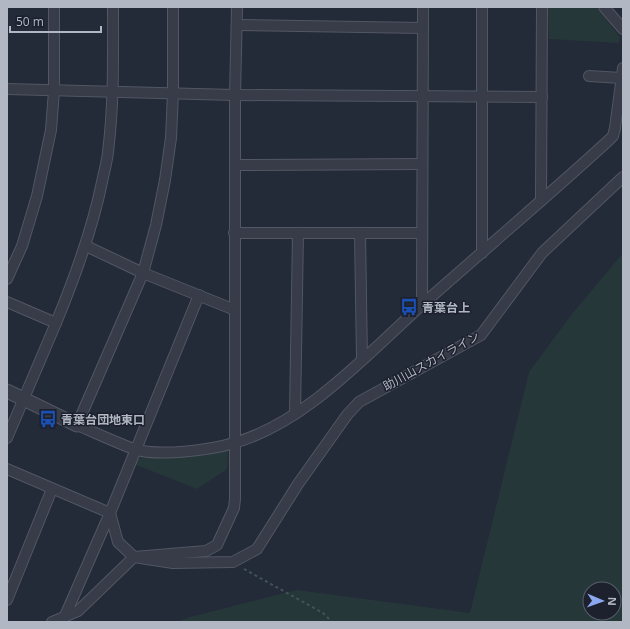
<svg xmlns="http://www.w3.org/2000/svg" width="630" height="629" viewBox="0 0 630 629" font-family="'Open Sans','Noto Sans JP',sans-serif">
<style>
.green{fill:#26373a;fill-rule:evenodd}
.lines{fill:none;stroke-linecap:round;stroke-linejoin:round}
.minor-casing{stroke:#525763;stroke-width:12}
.tertiary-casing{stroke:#525763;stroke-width:15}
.path{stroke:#435256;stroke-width:2;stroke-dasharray:3 3;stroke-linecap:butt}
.minor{stroke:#373c48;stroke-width:10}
.tertiary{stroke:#373c48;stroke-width:13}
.labels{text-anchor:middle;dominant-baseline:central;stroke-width:3;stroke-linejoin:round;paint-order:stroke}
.poi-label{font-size:12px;font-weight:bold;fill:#b2b7c4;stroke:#1c212d;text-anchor:start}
.street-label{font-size:12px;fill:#b2b7c4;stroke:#1c212d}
</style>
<rect width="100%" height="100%" fill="#232a38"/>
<g class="green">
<path d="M548 7H596L620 37 619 43 549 39Z"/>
<path d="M623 253V622H176L190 617 297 590 470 613 529 372 572 314ZM590 589H614V613H590Z"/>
<path d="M228 450 227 469 197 489 134 464 142 456 172 457Z"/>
</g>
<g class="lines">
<g class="minor-casing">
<g id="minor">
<path d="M173 7V93L171 138 165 180 156 225 143 273 77 425C96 433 115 442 134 449 159 457 210 450 234 443 307 422 368 353 423 304 485 249 548 196 609 140L613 136 615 128 623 68"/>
<path d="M604 7 623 29"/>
<path d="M237 25 423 28"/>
<path d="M589 76 621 78"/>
<path d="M7 89 235 95 542 97"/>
<path d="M235 165 422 164"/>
<path d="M541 201 542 7"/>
<path d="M234 233H422"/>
<path d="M360 233 362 359"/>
<path d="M86 246 143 273 235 310"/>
<path d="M482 253V7"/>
<path d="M7 279 22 246 37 196 51 130 54 91V7"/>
<path d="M7 302 56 323 7 438"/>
<path d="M422 305 423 7"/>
<path d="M56 323C75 277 92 231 102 182 104 172 107 162 108 152 114 104 113 56 113 7"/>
<path d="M295 414 298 233"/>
<path d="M7 469 110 513 118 542 134 557 206 551 217 545 234 508 235 499V95L237 7"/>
<path d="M7 600 52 489"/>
<path d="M65 616 110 513 199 295"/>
<path d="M52 622 78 611 134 557 173 563 233 562 257 549 298 484 347 415 359 402 481 335 542 253 623 177"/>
</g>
</g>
<g class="tertiary-casing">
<path id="tertiary" d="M7 391 77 425"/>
</g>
<path class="path" d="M244 569 323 613 332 622"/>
<use href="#minor" class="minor"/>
<use href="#tertiary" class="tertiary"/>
</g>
<defs>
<g id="bus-bare" transform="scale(1.38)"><path d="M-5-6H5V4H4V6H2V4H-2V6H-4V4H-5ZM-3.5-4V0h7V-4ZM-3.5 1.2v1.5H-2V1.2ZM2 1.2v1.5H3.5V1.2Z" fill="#1a4fb4" stroke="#1c212d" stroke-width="2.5" paint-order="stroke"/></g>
</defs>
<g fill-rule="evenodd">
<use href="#bus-bare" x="409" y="307"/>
<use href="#bus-bare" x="48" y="419"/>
</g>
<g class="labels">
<g class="poi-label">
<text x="422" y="307">青葉台上</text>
<text x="61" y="419">青葉台団地東口</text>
</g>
<g class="street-label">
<text transform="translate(431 361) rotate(-29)">助川山スカイライン</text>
</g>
</g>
<rect width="630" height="629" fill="none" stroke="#b2b7c4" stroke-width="16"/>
<g transform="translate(602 601) rotate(92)"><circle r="19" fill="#1c212d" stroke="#585d69"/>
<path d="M0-3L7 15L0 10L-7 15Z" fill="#8ca8ef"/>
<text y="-6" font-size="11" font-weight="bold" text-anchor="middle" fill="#b2b7c4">N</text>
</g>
<path d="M10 26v6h91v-6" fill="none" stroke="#b2b7c4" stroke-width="2"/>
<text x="16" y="26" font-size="12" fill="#b2b7c4" stroke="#1c212d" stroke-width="3" paint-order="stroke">50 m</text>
</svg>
